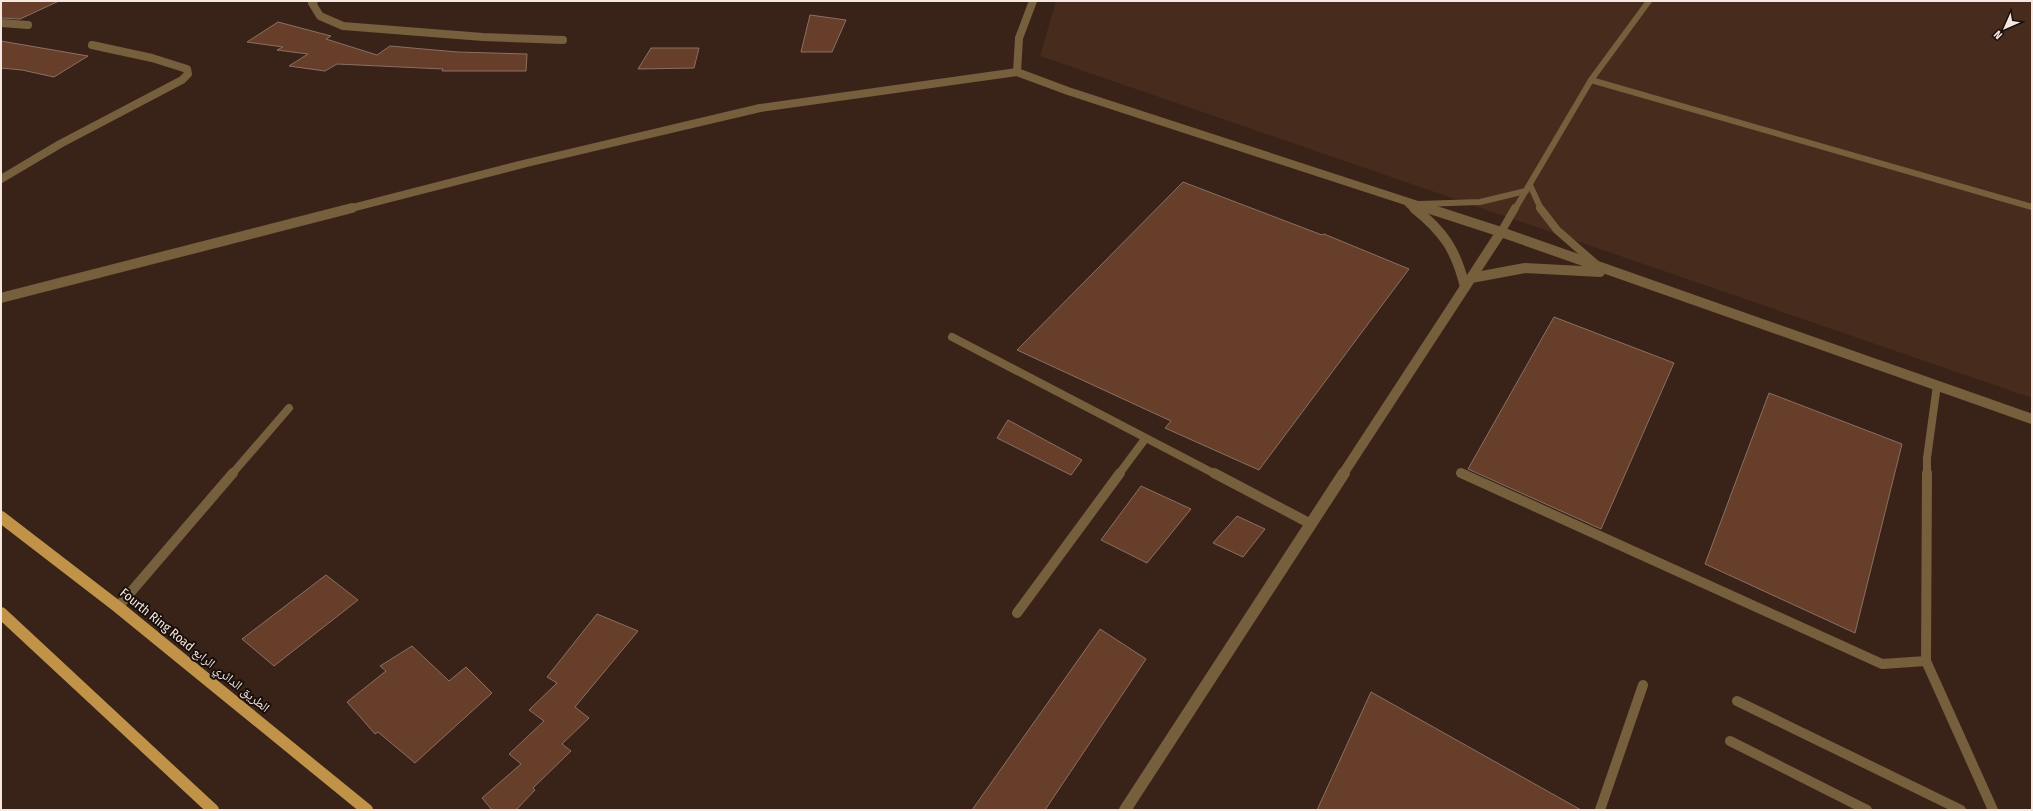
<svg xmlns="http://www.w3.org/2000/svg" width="2033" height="811" viewBox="0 0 2033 811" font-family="'Fira Sans Condensed','Noto Naskh Arabic',sans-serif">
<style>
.built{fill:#472b1c}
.building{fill:#663e29;stroke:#8a7063}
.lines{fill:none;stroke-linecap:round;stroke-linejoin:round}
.service-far2{stroke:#755f3d;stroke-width:6}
.service-far1{stroke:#755f3d;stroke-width:8}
.service{stroke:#755f3d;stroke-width:10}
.minor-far2{stroke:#755f3d;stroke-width:8}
.minor-far1{stroke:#755f3d;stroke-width:10}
.minor{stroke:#755f3d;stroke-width:12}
.primary{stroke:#c19349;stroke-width:12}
.labels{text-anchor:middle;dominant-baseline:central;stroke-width:4;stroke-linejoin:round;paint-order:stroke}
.near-street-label{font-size:13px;fill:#f6e7e0;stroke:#190f0b}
</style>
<rect width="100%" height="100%" fill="#392318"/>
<path class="built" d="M1056 1H2032V398L1040 56Z"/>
<g class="building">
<path d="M1 1H59L20 19 1 18Z"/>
<path d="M810 15 846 20 832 52H801Z"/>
<path d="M278 22 331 36 326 39 377 55 390 46 457 52 527 54 526 71H442L443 69 337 64 325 71 289 66 308 54 277 50 283 47 247 42Z"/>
<path d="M1 41 88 56 54 77 22 70 1 68Z"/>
<path d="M651 48H699L694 68 638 69Z"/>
<path d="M1183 182 1322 235 1324 234 1409 269 1259 470 1165 428 1171 421 1017 350Z"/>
<path d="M1554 317 1674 363 1601 529 1468 469Z"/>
<path d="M1769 393 1902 444 1855 633 1705 564Z"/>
<path d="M1008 420 1082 460 1071 475 997 438Z"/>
<path d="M1141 486 1191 509 1147 563 1101 540Z"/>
<path d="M1237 516 1265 529 1243 557 1213 543Z"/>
<path d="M326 575 358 600 274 666 242 639Z"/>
<path d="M597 614 638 631 575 707 589 718 562 744 571 751 533 788 535 790 516 810H492L482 798 521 764 509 754 544 721 529 710 557 683 547 677Z"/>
<path d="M1100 629 1146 659 1045 810H972Z"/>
<path d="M412 646 449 681 466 667 492 693 415 763 378 732 375 734 347 702 386 671 380 666Z"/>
<path d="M1371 692 1581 810H1317Z"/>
</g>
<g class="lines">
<g class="service-far2">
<path d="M1591 80 2032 207"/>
<path d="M1530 185 1541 209"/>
<path d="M1419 204 1480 202 1526 191"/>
<path d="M1515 209 1591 80 1649 1"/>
</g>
<g class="service-far1">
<path d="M1540 208 1557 230 1597 265"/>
<path d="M1501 232 1515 208"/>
<path d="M952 337 1215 474"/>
<path d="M1461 473 1464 474"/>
<path d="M232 474 289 408"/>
<path d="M1119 474 1145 439"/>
<path d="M1927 474V458L1937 385"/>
</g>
<g class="service">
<path d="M1214 473 1311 524"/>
<path d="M1461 473 1882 664 1926 661 1927 473"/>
<path d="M118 607 233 473"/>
<path d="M1017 613 1120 473"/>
<path d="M1926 661 1993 810"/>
<path d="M1737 701 1961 810"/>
<path d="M1730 741 1867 810"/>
<path d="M1600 810 1643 685"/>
</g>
<g class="minor-far2">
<path d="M314 1 312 3 320 16 343 26 483 37 563 40"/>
<path d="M1 23 28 25"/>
<path d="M1017 72 1019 38 1033 1"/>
<path d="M1 179 60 144 182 80 188 74 187 69 152 58 92 45"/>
<path d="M1409 204 1415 209"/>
<path d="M348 209 527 163 760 108 1017 72 1068 91 1430 209"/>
</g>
<g class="minor-far1">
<path d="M1414 208C1444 232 1456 250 1465 287"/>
<path d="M1427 208 1501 232 2032 419"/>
<path d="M1471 278 1525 268 1600 272"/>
<path d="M1 298 352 208"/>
<path d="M1343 474 1501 232"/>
</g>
<path class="minor" d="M1125 810 1344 473"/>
<g class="primary">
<path d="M1 517 118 607 367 810"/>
<path d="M1 613 213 810"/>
</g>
</g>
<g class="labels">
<g class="near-street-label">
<text transform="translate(195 650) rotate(39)">Fourth Ring Road الطريق الدائري الرابع</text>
</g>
</g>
<rect width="2033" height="811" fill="none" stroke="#f6e7e0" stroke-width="4"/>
<g transform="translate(2005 28) rotate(225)" stroke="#190f0b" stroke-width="3" paint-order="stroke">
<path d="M0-3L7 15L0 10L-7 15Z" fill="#f6e7e0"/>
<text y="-6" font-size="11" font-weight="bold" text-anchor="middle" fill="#f6e7e0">N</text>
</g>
</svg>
